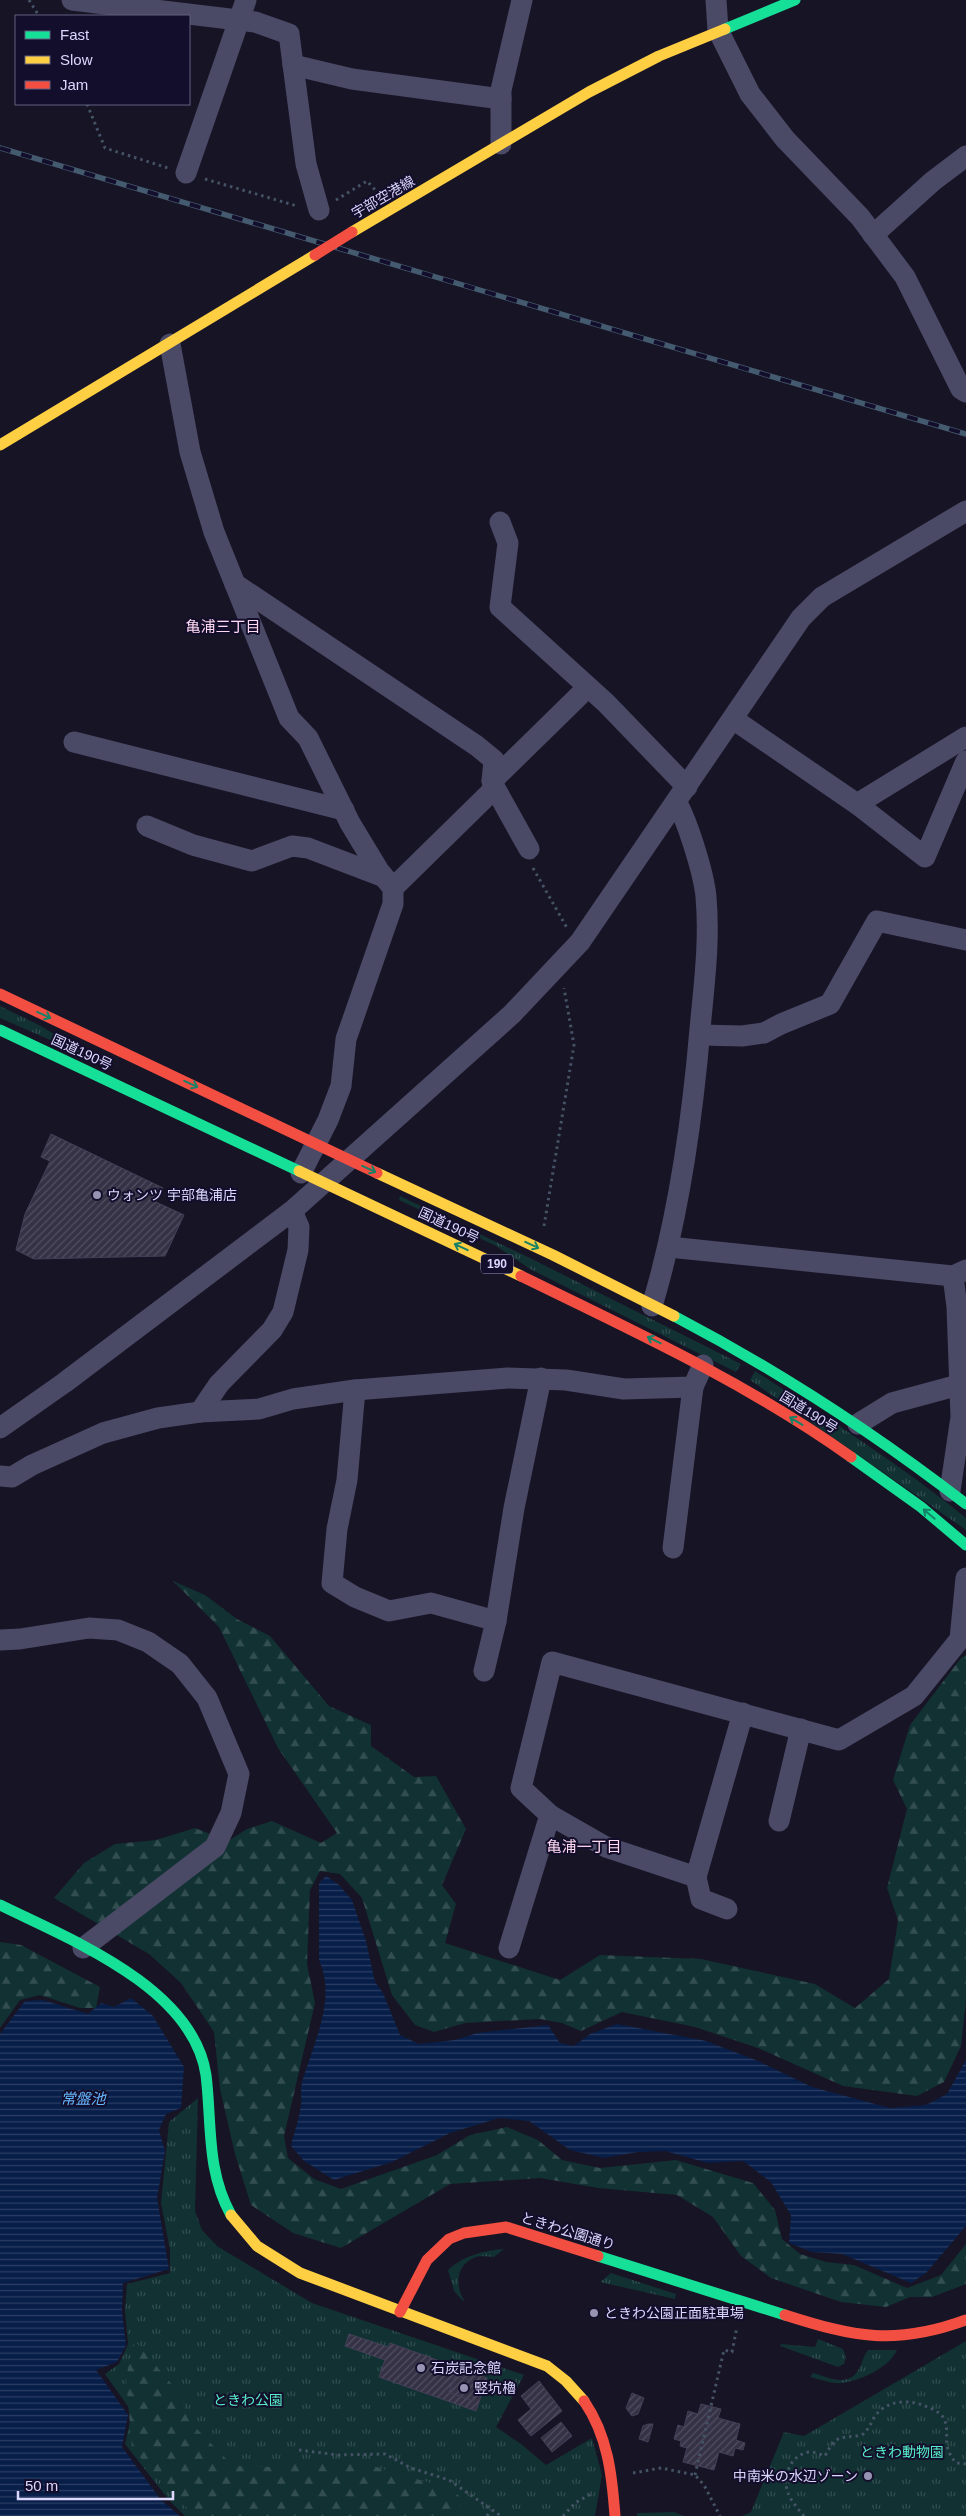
<svg xmlns="http://www.w3.org/2000/svg" width="966" height="2516" viewBox="0 0 966 2516" font-family="Arial,'Noto Sans JP',sans-serif">
<style>
.grass{fill:url(#grass-tufts)}
.forest{fill:url(#forest-firs)}
.water{fill:url(#water-rules)}
.building{fill:url(#building-hatch);stroke:#433f58;fill-rule:evenodd}
.lines{fill:none;stroke-linecap:round;stroke-linejoin:round}
.path{stroke:#445365;stroke-width:3;stroke-dasharray:2.5 4;stroke-linecap:butt}
.street{stroke:#4a4966;stroke-width:21}
.fast{stroke:#16e098;stroke-width:11}
.slow{stroke:#ffcf43;stroke-width:11}
.jam{stroke:#f24e42;stroke-width:11}
.rail-casing{stroke:#445a6e;stroke-width:5.5}
.rail{stroke:#130e2b;stroke-width:4;stroke-dasharray:11;stroke-linecap:butt}
.jam-bridge{stroke:#f24e42;stroke-width:11}
.oneway{stroke:#158267}
.poi-dot{fill:#9793b3;stroke:#130e2b;stroke-width:2}
.labels{text-anchor:middle;dominant-baseline:central;stroke-width:4;stroke-linejoin:round;paint-order:stroke}
.shield{fill:#130e2b;stroke:#a09bbf;stroke-width:1}
.shield-label{font-size:12px;font-weight:bold;fill:#dcd7ff}
.street-label{font-size:14px;fill:#dcd7ff;stroke:#130e2b}
.poi-label{font-size:14px;fill:#dcd7ff;stroke:#130e2b;text-anchor:start}
.park-label{font-size:14px;fill:#56edc7;stroke:#130e2b}
.neighbourhood-label{font-size:15px;fill:#ffd9f1;stroke:#130e2b}
.water-label{font-size:15px;font-style:italic;fill:#65b7ff;stroke:#130e2b}
</style>
<defs>
<pattern id="grass-tufts" width="24" height="20" patternUnits="userSpaceOnUse" patternTransform="scale(1.25)"><rect width="24" height="20" fill="#113132"/><path d="M3 7l-1-3M5 7V3M7 7l1-3M15 17l-1-3M17 17v-4M19 17l1-3" fill="none" stroke="#334e51"/></pattern>
<pattern id="forest-firs" width="22" height="20" patternUnits="userSpaceOnUse" patternTransform="scale(1.25)"><rect width="22" height="20" fill="#113132"/><path d="M5 1l3.5 6h-7zM16 11l3.5 6h-7z" fill="#334e51"/></pattern>
<pattern id="water-rules" width="6" height="5" patternUnits="userSpaceOnUse" patternTransform="scale(1.25)"><rect width="6" height="5" fill="#071e49"/><path d="M0 2.5h6" fill="none" stroke="#2b3e64"/></pattern>
<pattern id="building-hatch" width="6" height="6" patternUnits="userSpaceOnUse" patternTransform="scale(1.25)"><rect width="6" height="6" fill="#363246"/><path d="M-1 1l2-2M0 6l6-6M5 7l2-2" fill="none" stroke="#524f62"/></pattern>
</defs>
<rect width="100%" height="100%" fill="#171425"/>
<g class="grass">
<path d="M0 1006 41 1026 98 1061 0 1018Z"/>
<path d="M400 1196 528 1257 741 1364 736 1372 530 1269 496 1246 399 1200Z"/>
<path d="M755 1371C827 1418 900 1464 966 1518V1530L750 1380Z"/>
<path d="M198 2098 195 2211 202 2230 217 2246 312 2303 524 2375 496 2427 521 2444 546 2465 592 2438 602 2475 595 2516H185L169 2500 125 2444 132 2412 105 2374 119 2364 128 2344 125 2311 127 2284 170 2273V2250L161 2203 169 2122Z"/>
<path d="M504 2249 494 2257C487 2257 480 2255 474 2258 456 2265 455 2286 464 2300L463 2301 454 2291 448 2270C464 2255 483 2251 504 2249Z"/>
<path d="M611 2273 676 2294 675 2299 600 2282Z"/>
<path d="M818 2339 843 2349 846 2357 844 2364 838 2367 780 2346 781 2344 815 2347Z"/>
<path d="M966 2341V2516H742L751 2512 784 2432 804 2436Z"/>
<path d="M868 2350H897C889 2368 860 2381 841 2383 831 2384 820 2379 810 2377L813 2373C828 2377 846 2387 857 2372 862 2365 863 2356 868 2350Z"/>
<path d="M674 2512 684 2516H637V2513Z"/>
</g>
<g class="forest">
<path d="M173 1581 205 1595 237 1619 270 1636 329 1706 371 1725V1746L414 1777 436 1776 466 1829 442 1885 456 1904 445 1943 560 1980 600 1955 701 1959 815 1984 855 2008 889 1979 898 1920 887 1888 907 1809 893 1780 910 1725 961 1658 966 1655V2000L961 2046 944 2082 917 2096 843 2086 758 2048 695 2027 622 2012 581 2031 562 2023 540 2019 465 2023 434 2032 415 2025 392 1995 362 1898 340 1874 320 1871 310 1890 307 1964 315 2003 284 2136 288 2158 314 2179 341 2189 437 2155 470 2135 507 2127 538 2140 562 2160 600 2168 676 2160 753 2183 775 2210 782 2239 800 2254 826 2262 854 2265 907 2288 941 2275 966 2244V2284L932 2297H910L886 2307 841 2302 771 2278 741 2256 713 2217 677 2195 598 2188 540 2178 450 2184 341 2248 293 2233 251 2205 235 2154 220 2089 214 2032 181 1983 149 1954 54 1898 84 1863 115 1844 156 1840 195 1828 228 1841 247 1829 272 1821 321 1843 337 1833 278 1748 219 1627Z"/>
<path d="M0 1942 21 1945 100 1987 96 2008H80L40 1995 20 2000 0 2028Z"/>
<path d="M134 2340 175 2388 192 2424 233 2466 275 2467 306 2460 369 2465 444 2487 461 2497 459 2516H195L132 2449 126 2378Z"/>
</g>
<g class="water">
<path d="M326 1876 338 1884 352 1900 366 1941 375 1982 383 1993 400 2035 419 2044 455 2040 477 2033 548 2025 560 2043 574 2046 590 2034 617 2024 706 2041 758 2061 812 2087 890 2108 926 2105 947 2094 966 2060V2226L926 2273 911 2283 842 2254 812 2252 789 2243 791 2215 771 2182 743 2161 708 2163 665 2151 638 2152 604 2158 570 2150 529 2121 499 2118 450 2133 392 2162 334 2180 304 2161 291 2146C294 2133 299 2119 301 2105 302 2098 300 2090 302 2082 313 2044 337 2000 319 1960V1883Z"/>
<path d="M131 1998 153 2016 184 2067 181 2108 166 2114 159 2130 165 2151 157 2198 169 2269 123 2283 122 2312 126 2345 117 2362 96 2370 128 2415 122 2447 161 2500 180 2516H0V2034L25 2001 43 2000 88 2014 101 2003 114 2007Z"/>
</g>
<g class="building">
<path d="M51 1134 163 1188 156 1202 184 1215 165 1256 34 1259 16 1250 25 1214 50 1161 41 1157Z"/>
<path d="M349 2334 388 2347 390 2343 487 2378 476 2411 379 2377 385 2360 345 2346ZM456 2375 479 2384 472 2401 449 2392Z"/>
<path d="M456 2375 479 2384 472 2401 449 2392Z"/>
<path d="M539 2381 562 2411 531 2436 518 2420 531 2409 521 2396Z"/>
<path d="M632 2393 644 2398 638 2414 632 2416 626 2408Z"/>
<path d="M701 2404 721 2409 718 2418 740 2424 736 2440 745 2443 743 2450 735 2448 733 2456 719 2452 714 2470 683 2462 687 2448 680 2446 681 2441 674 2439 678 2425 684 2427 688 2411 698 2414Z"/>
<path d="M561 2422 572 2436 552 2452 541 2438Z"/>
<path d="M648 2424H653L648 2442 639 2439 643 2426Z"/>
</g>
<g class="lines">
<g class="path">
<path d="M29 0 39 16"/>
<path d="M87 104 105 148 168 168"/>
<path d="M205 179 297 206"/>
<path d="M336 200 367 181 377 192"/>
<path d="M533 868 567 928"/>
<path d="M544 1226 574 1045 564 988"/>
<path d="M299 2450 338 2455 385 2454 411 2468 449 2480 501 2516"/>
<path d="M633 2473 661 2468 695 2475 704 2485 720 2516"/>
<path d="M695 2475 724 2350 732 2352 737 2327"/>
<path d="M487 2516 491 2510"/>
<path d="M563 2516 575 2503 591 2494"/>
<path d="M804 2516C799 2510 791 2501 788 2493 782 2477 790 2455 809 2452 814 2452 820 2454 825 2456 837 2433 840 2439 862 2435 869 2429 871 2423 875 2416 887 2400 908 2399 925 2406 932 2409 941 2412 944 2419 951 2434 940 2444 956 2463L966 2464"/>
</g>
<g class="street">
<path d="M72 0 255 22 289 34 306 164 319 210"/>
<path d="M716 0 718 30 750 94 785 139 860 217 905 277 961 389 966 392"/>
<path d="M293 65 352 79 501 99"/>
<path d="M501 144V90L522 0"/>
<path d="M186 173 246 0"/>
<path d="M873 235 933 181 966 156"/>
<path d="M170 344 190 452 214 532 289 718 308 738 350 823 379 871 393 888V904L346 1039 341 1086 328 1120 301 1173"/>
<path d="M500 522 508 543 500 607 606 703 687 787"/>
<path d="M235 584 477 746 494 760 492 781 495 788 393 888"/>
<path d="M733 719 857 804 925 857 966 761"/>
<path d="M74 742 344 810"/>
<path d="M492 781 588 687"/>
<path d="M495 788 529 849"/>
<path d="M857 804 966 737"/>
<path d="M147 826 193 845 252 861 292 846 308 848 384 877"/>
<path d="M700 1035 742 1036 764 1033 781 1024 830 1004 877 921 966 940"/>
<path d="M669 1247 953 1276 966 1270"/>
<path d="M652 1306C679 1216 692 1123 700 1029 704 985 710 941 706 897 704 874 688 823 677 803"/>
<path d="M355 1390 347 1480 337 1529 332 1583 355 1597 389 1611 431 1603 496 1621"/>
<path d="M200 1412 219 1384 272 1330 283 1312 298 1250 299 1227 292 1211"/>
<path d="M858 1424 892 1403 966 1383"/>
<path d="M0 1428 64 1383 292 1211 512 1014 580 942 801 618 822 597 966 511"/>
<path d="M0 1476 12 1477 32 1465 103 1433 158 1418 200 1412 259 1409 293 1399 355 1390 508 1378 566 1380 624 1389 693 1387 703 1365"/>
<path d="M950 1491 961 1417 957 1307 953 1276"/>
<path d="M673 1548 693 1387"/>
<path d="M0 1640 20 1639 89 1628 118 1630 148 1642 180 1664 207 1698 239 1774 231 1813 215 1847 83 1948"/>
<path d="M484 1671 496 1621 514 1508 541 1378"/>
<path d="M743 1713 696 1877 606 1847 550 1815 521 1788 552 1662 839 1740 914 1696 960 1639 966 1578"/>
<path d="M779 1821 801 1729"/>
<path d="M696 1877 701 1899 727 1909"/>
<path d="M509 1948 550 1815"/>
</g>
<g class="fast">
<path d="M725 29 795 0"/>
<path d="M0 1030 299 1171"/>
<path d="M674 1316C777 1370 874 1433 966 1504"/>
<path d="M851 1457 921 1507 966 1545"/>
<path d="M0 1905C69 1939 193 1987 206 2075 212 2123 206 2170 231 2215"/>
<path d="M598 2256 785 2315"/>
</g>
<g class="slow">
<path d="M352 232 589 92 659 56 725 29"/>
<path d="M0 445 315 255"/>
<path d="M299 1171 521 1276"/>
<path d="M377 1173 553 1255 674 1316"/>
<path d="M231 2215 257 2246 300 2273 547 2366 566 2381 584 2401"/>
</g>
<g class="jam">
<path d="M0 994 377 1173"/>
<path d="M521 1276C634 1331 749 1384 851 1457"/>
<path d="M400 2312 427 2260 449 2239 464 2233 506 2227 598 2256"/>
<path d="M785 2315C854 2337 895 2346 966 2320"/>
<path d="M584 2401C608 2436 612 2475 615 2516"/>
</g>
<g class="rail-casing">
<path id="rail" d="M0 148 966 434"/>
</g>
<use href="#rail" class="rail"/>
<path class="jam-bridge" d="M315 255 352 232"/>
</g>
<defs><path id="oneway-shaft" d="M-6 0H5M1.5-3L5.5 0L1.5 3" fill="none" stroke-width="1.6" stroke-linecap="round" stroke-linejoin="round" transform="scale(1.25)"/></defs>
<g class="oneway">
<use href="#oneway-shaft" transform="translate(44 1015) rotate(25)"/>
<use href="#oneway-shaft" transform="translate(191 1084) rotate(25)"/>
<use href="#oneway-shaft" transform="translate(369 1169) rotate(25)"/>
<use href="#oneway-shaft" transform="translate(532 1245) rotate(25)"/>
<use href="#oneway-shaft" transform="translate(461 1247) rotate(-155)"/>
<use href="#oneway-shaft" transform="translate(654 1340) rotate(-154)"/>
<use href="#oneway-shaft" transform="translate(796 1421) rotate(-149)"/>
<use href="#oneway-shaft" transform="translate(929 1514) rotate(-140)"/>
</g>
<g class="poi-dot">
<circle cx="97" cy="1195" r="5"/>
<circle cx="594" cy="2313" r="5"/>
<circle cx="421" cy="2368" r="5"/>
<circle cx="464" cy="2388" r="5"/>
<circle cx="868" cy="2476" r="5"/>
</g>
<g class="labels">
<rect class="shield" x="481" y="1254.5" width="32" height="19" rx="4"/>
<g class="shield-label">
<text x="497" y="1264">190</text>
</g>
<g class="street-label">
<text transform="translate(383 197) rotate(-30)">宇部空港線</text>
<text transform="translate(82 1052) rotate(25)">国道190号</text>
<text transform="translate(449 1225) rotate(25)">国道190号</text>
<text transform="translate(809 1412) rotate(32)">国道190号</text>
<text transform="translate(568 2231) rotate(17)">ときわ公園通り</text>
</g>
<g class="poi-label">
<text x="107" y="1195">ウォンツ 宇部亀浦店</text>
<text x="604" y="2313">ときわ公園正面駐車場</text>
<text x="431" y="2368">石炭記念館</text>
<text x="474" y="2388">竪坑櫓</text>
<text x="858" y="2476" text-anchor="end">中南米の水辺ゾーン</text>
</g>
<g class="park-label">
<text x="248" y="2400">ときわ公園</text>
<text x="902" y="2452">ときわ動物園</text>
</g>
<g class="neighbourhood-label">
<text x="223" y="626">亀浦三丁目</text>
<text x="584" y="1846">亀浦一丁目</text>
</g>
<g class="water-label">
<text x="83" y="2098">常盤池</text>
</g>
</g>
<rect x="15" y="15" width="175" height="90" fill="#130e2b" stroke="#635e80"/>
<rect x="25" y="31" width="25" height="8" fill="#16e098" stroke="#635e80"/>
<text x="60" y="40" font-size="15" fill="#dcd7ff">Fast</text>
<rect x="25" y="56" width="25" height="8" fill="#ffcf43" stroke="#635e80"/>
<text x="60" y="65" font-size="15" fill="#dcd7ff">Slow</text>
<rect x="25" y="81" width="25" height="8" fill="#f24e42" stroke="#635e80"/>
<text x="60" y="90" font-size="15" fill="#dcd7ff">Jam</text>
<path d="M18 2491v8h155v-8" fill="none" stroke="#dcd7ff" stroke-width="2.5"/>
<text x="25" y="2491" font-size="15" fill="#dcd7ff" stroke="#130e2b" stroke-width="4" paint-order="stroke">50 m</text>
</svg>
